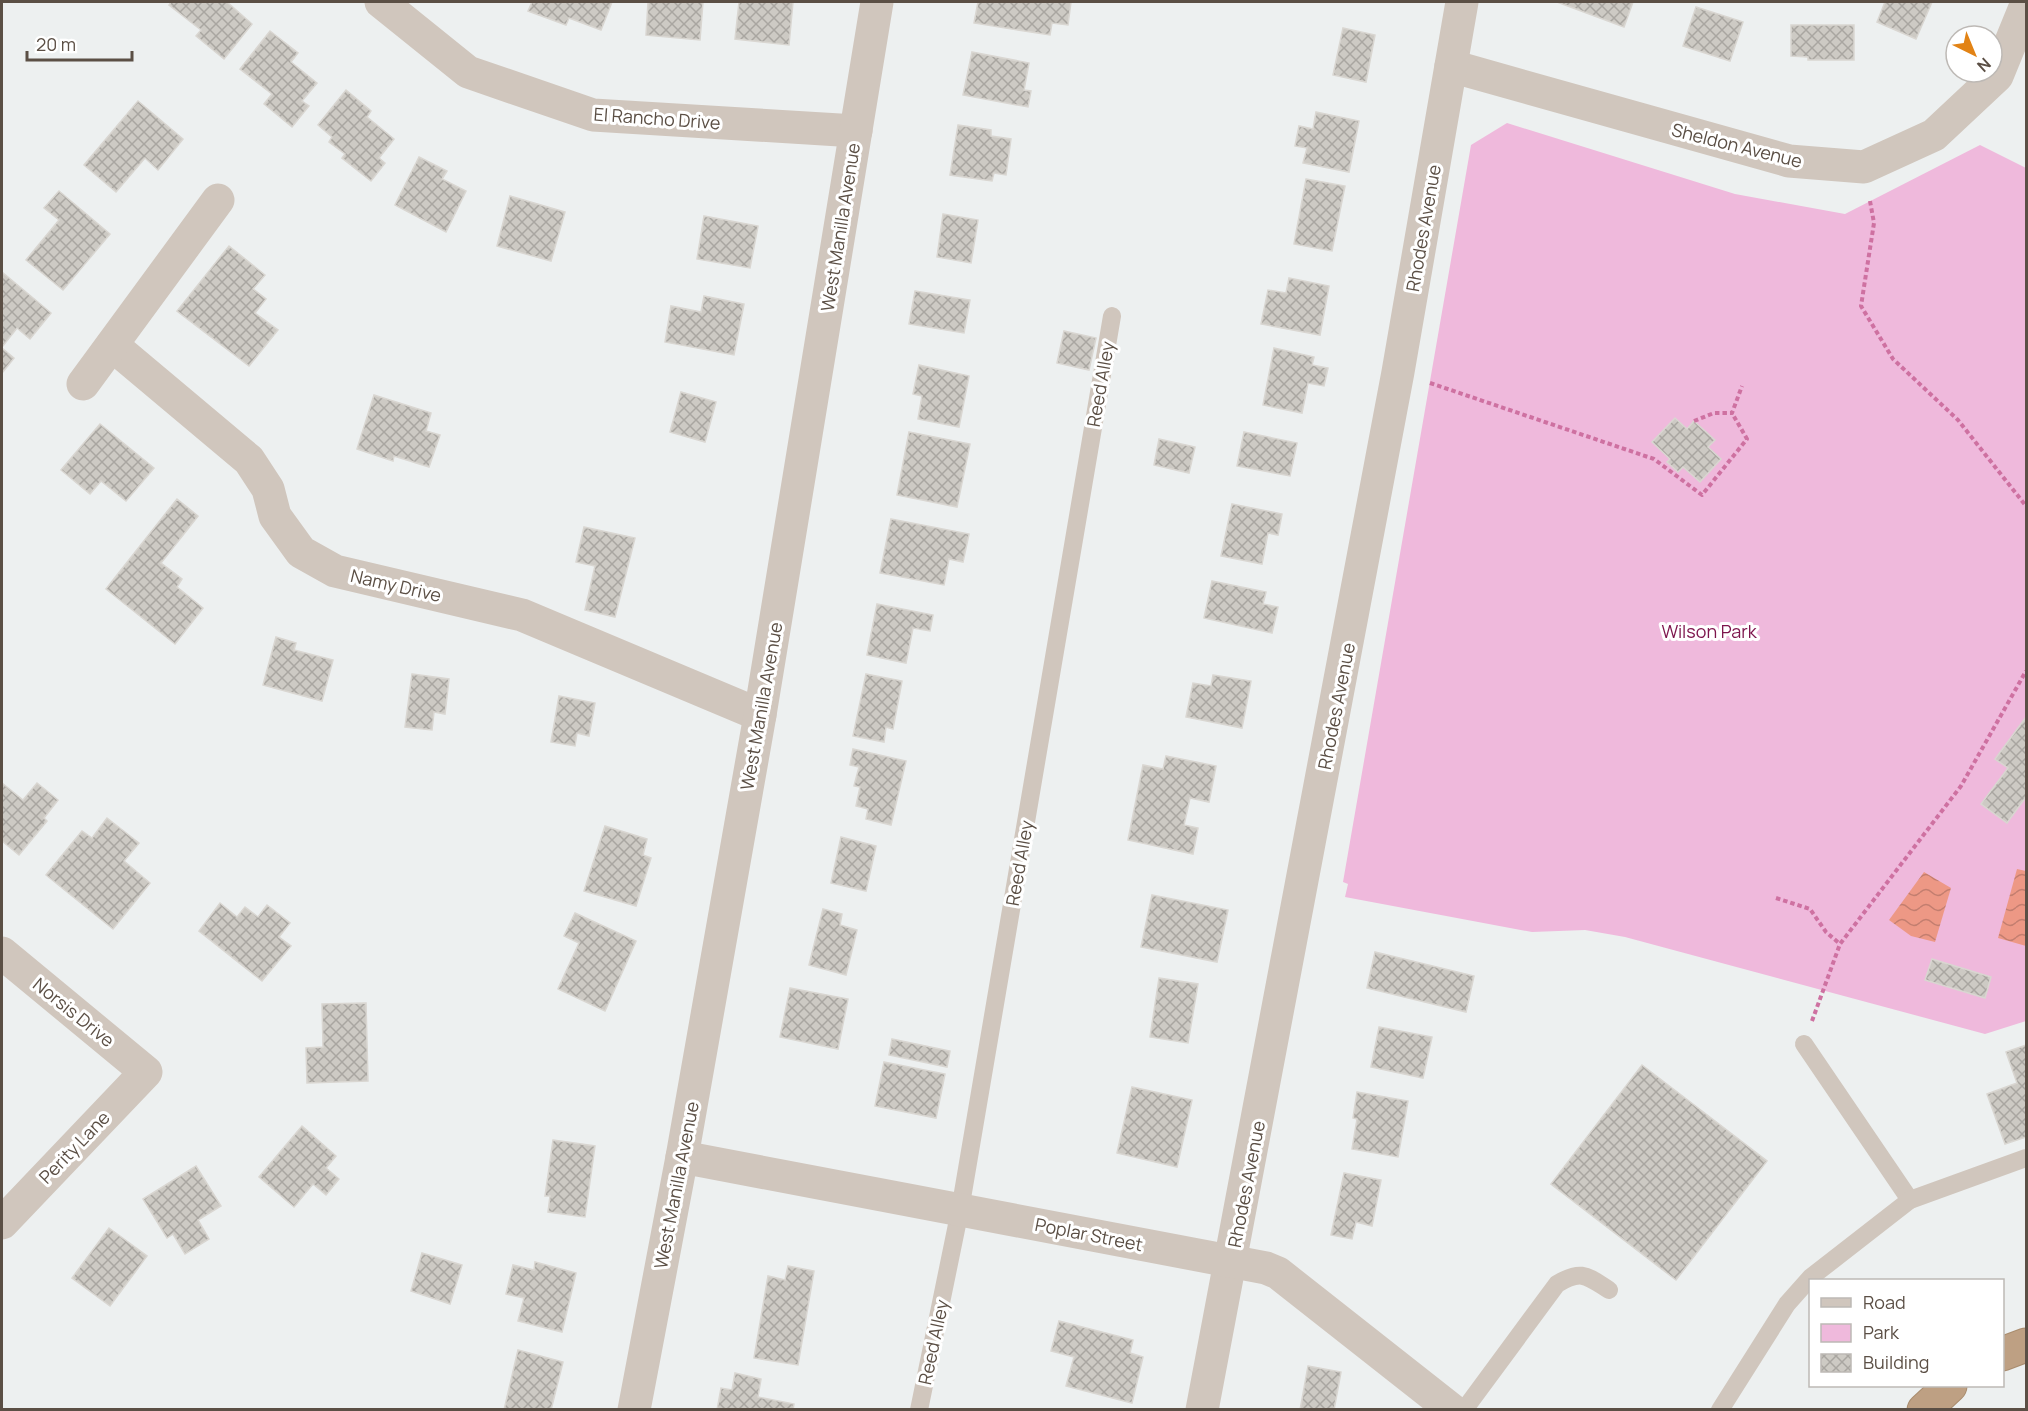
<svg xmlns="http://www.w3.org/2000/svg" width="2028" height="1411" viewBox="0 0 2028 1411" font-family="Manrope,sans-serif">
<style>
.park{fill:#efb9dc}
.water{fill:url(#water-waves)}
.building{fill:url(#building-cross-hatch);stroke:#d9d6d1;stroke-width:1.5}
.lines{fill:none;stroke-linecap:round;stroke-linejoin:round}
.motorway-casing{stroke:#a98c6e;stroke-width:35}
.path{stroke:#ce71a1;stroke-width:4;stroke-dasharray:4.5 3;stroke-linecap:butt}
.service{stroke:#d0c6bd;stroke-width:18}
.minor{stroke:#d0c6bd;stroke-width:33}
.tertiary{stroke:#d0c6bd;stroke-width:33}
.motorway{stroke:#bea083;stroke-width:33}
.labels{text-anchor:middle;dominant-baseline:central;stroke-width:6;stroke-linejoin:round;paint-order:stroke}
.street-label{font-size:18px;fill:#5b4f45;stroke:#fff}
.park-label{font-size:18px;fill:#7d144c;stroke:#fff}
</style>
<defs>
<pattern id="water-waves" width="16" height="10" patternUnits="userSpaceOnUse" patternTransform="scale(1.5)"><rect width="16" height="10" fill="#ed9885"/><path d="M0 5q4-4 8 0t8 0" fill="none" stroke="#c37e6f"/></pattern>
<pattern id="building-cross-hatch" width="8" height="8" patternUnits="userSpaceOnUse" patternTransform="scale(1.5)"><rect width="8" height="8" fill="#cdcac4"/><path d="M0 0l8 8M0 8l8-8" fill="none" stroke="#a9a6a1"/></pattern>
</defs>
<rect width="100%" height="100%" fill="#edf0f0"/>
<path class="park" d="M1507 123 1735 194 1845 214 1980 145 2026 168V1021L1985 1034 1625 937 1585 930 1532 932 1345 897 1348 884 1343 882 1471 145Z"/>
<g class="water">
<path d="M2017 869 2026 871V946L1998 938Z"/>
<path d="M1924 872 1951 888 1935 942 1911 936 1889 920Z"/>
</g>
<g class="building">
<path d="M171 2H227L252 24 224 59 196 36 201 30 169 5Z"/>
<path d="M532 2H612L601 30 569 18 566 25 528 11Z"/>
<path d="M648 2H703L700 40 646 35Z"/>
<path d="M739 2H793L789 45 735 39Z"/>
<path d="M978 2H1071L1068 25 1052 23 1050 35 974 23Z"/>
<path d="M1557 2H1633L1624 27Z"/>
<path d="M1885 2H1932L1916 39 1877 22Z"/>
<path d="M1696 7 1743 22 1730 61 1683 46Z"/>
<path d="M1791 25H1854V60H1808V57L1791 56Z"/>
<path d="M1343 28 1375 35 1366 82 1333 75Z"/>
<path d="M270 31 298 53 291 62 317 83 302 101 309 106 292 127 264 104 272 94 240 69Z"/>
<path d="M972 52 1029 63 1024 90 1031 91 1028 107 963 95Z"/>
<path d="M346 90 371 111 367 117 394 139 379 158 385 163 371 181 342 158 345 154 329 142 332 137 318 125Z"/>
<path d="M138 101 183 139 158 170 145 158 116 192 84 165Z"/>
<path d="M1316 112 1359 121 1349 172 1303 163 1307 148 1295 146 1299 126 1313 129Z"/>
<path d="M958 125 991 130V136L1011 139 1006 175 994 173 992 181 950 175Z"/>
<path d="M419 157 447 171 442 179 466 191 446 232 395 205Z"/>
<path d="M1306 179 1345 186 1332 251 1294 244Z"/>
<path d="M59 191 110 234 63 290 26 260 59 220 44 208Z"/>
<path d="M510 196 565 212 551 261 497 246Z"/>
<path d="M943 214 978 220 971 263 937 257Z"/>
<path d="M704 216 758 226 750 268 697 259Z"/>
<path d="M229 246 265 275 253 289 266 299 255 313 278 330 249 366 177 311Z"/>
<path d="M2 272 51 313 30 339 17 328 2 347Z"/>
<path d="M1289 278 1329 286 1320 335 1261 324 1268 290 1286 293Z"/>
<path d="M915 291 970 300 964 333 909 324Z"/>
<path d="M704 296 744 304 734 355 665 342 671 306 701 312Z"/>
<path d="M1064 331 1096 338 1089 370 1057 363Z"/>
<path d="M2 348 14 358 2 373Z"/>
<path d="M1274 348 1314 357 1312 365 1328 368 1324 386 1308 383 1302 413 1263 405Z"/>
<path d="M919 365 969 376 959 427 918 419 922 396 913 394Z"/>
<path d="M681 392 716 402 705 442 670 432Z"/>
<path d="M374 395 431 413 426 431 440 435 429 467 394 456 393 461 357 449Z"/>
<path d="M1675 418 1687 429 1694 421 1715 440 1708 447 1721 459 1700 482 1683 467 1678 472 1667 462 1670 459 1652 442Z"/>
<path d="M100 424 154 468 126 501 101 481 90 494 61 470Z"/>
<path d="M909 432 970 444 957 507 897 495Z"/>
<path d="M1244 432 1297 443 1290 476 1237 466Z"/>
<path d="M1159 439 1195 447 1189 473 1154 465Z"/>
<path d="M177 499 198 516 161 563 182 579 177 587 203 608 175 644 106 589Z"/>
<path d="M1232 504 1282 514 1278 535 1268 533 1262 564 1221 556Z"/>
<path d="M891 519 969 534 963 562 949 559 944 585 880 573Z"/>
<path d="M584 527 635 538 615 617 585 610 595 566 576 562Z"/>
<path d="M1212 581 1266 592 1263 604 1278 607 1272 633 1204 618Z"/>
<path d="M877 604 933 615 930 631 913 628 906 663 867 655Z"/>
<path d="M276 637 296 643 294 650 333 660 322 701 263 685Z"/>
<path d="M412 674 449 679 445 714 434 712 432 730 405 727Z"/>
<path d="M866 674 902 681 893 729 886 727 884 742 853 736Z"/>
<path d="M1213 675 1251 681 1242 728 1186 717 1193 683 1211 686Z"/>
<path d="M559 696 595 703 589 736 577 733 575 746 551 742Z"/>
<path d="M2026 717V797L2007 823 1981 804 2008 768 1995 759Z"/>
<path d="M853 749 906 761 891 825 866 819 868 809 856 806 860 787 854 786 859 767 850 765Z"/>
<path d="M1166 756 1216 766 1209 802 1190 798 1184 825 1198 828 1193 854 1128 840 1143 765 1163 769Z"/>
<path d="M2 783 23 800 37 783 58 800 44 818 47 821 19 855 2 841Z"/>
<path d="M107 818 139 843 124 861 150 883 113 929 46 875 82 831 92 838Z"/>
<path d="M605 826 647 839 643 855 651 858 636 906 584 891Z"/>
<path d="M841 837 876 846 866 891 831 883Z"/>
<path d="M1152 895 1228 910 1217 962 1141 947Z"/>
<path d="M220 903 237 917 245 907 258 917 267 905 290 923 279 937 291 946 262 981 199 931Z"/>
<path d="M823 909 842 914 840 925 857 930 846 975 809 965Z"/>
<path d="M575 913 636 941 605 1011 558 989 579 943 564 936Z"/>
<path d="M1375 952 1474 976 1466 1012 1367 988Z"/>
<path d="M1932 959 1991 977 1985 998 1925 980Z"/>
<path d="M1159 978 1198 984 1188 1043 1150 1037Z"/>
<path d="M790 988 848 999 838 1049 780 1037Z"/>
<path d="M366 1003 368 1081 307 1083 306 1048 323 1047 322 1004Z"/>
<path d="M1379 1027 1432 1037 1423 1078 1371 1067Z"/>
<path d="M892 1039 950 1051 947 1067 889 1055Z"/>
<path d="M2026 1045V1137L2005 1144 1987 1094 2017 1083 2006 1052Z"/>
<path d="M884 1062 945 1074 936 1118 875 1106Z"/>
<path d="M1642 1065 1767 1161 1676 1280 1551 1184Z"/>
<path d="M1132 1087 1192 1100 1177 1167 1117 1153Z"/>
<path d="M1357 1092 1408 1101 1398 1157 1352 1149 1357 1119 1353 1118Z"/>
<path d="M302 1126 336 1156 326 1168 339 1179 326 1195 313 1184 294 1207 259 1177Z"/>
<path d="M553 1140 595 1146 585 1217 548 1212 550 1196H545Z"/>
<path d="M196 1166 221 1206 198 1220 209 1239 185 1254 173 1234 167 1238 143 1199Z"/>
<path d="M1344 1173 1381 1180 1372 1226 1356 1222 1352 1239 1331 1235Z"/>
<path d="M109 1228 147 1256 110 1306 72 1278Z"/>
<path d="M422 1253 462 1265 450 1304 411 1291Z"/>
<path d="M535 1262 576 1273 562 1332 518 1321 524 1298 506 1294 513 1265 534 1270Z"/>
<path d="M788 1266 814 1271 798 1365 754 1358 768 1276 785 1280Z"/>
<path d="M1059 1321 1133 1340 1130 1353 1143 1357 1132 1403 1066 1386 1074 1357 1051 1351Z"/>
<path d="M518 1350 563 1362 551 1410H504Z"/>
<path d="M1308 1366 1341 1372 1334 1410H1300Z"/>
<path d="M735 1373 761 1379 758 1397 794 1404 793 1410H717L721 1388 732 1390Z"/>
</g>
<g class="lines">
<g class="motorway-casing">
<g id="motorway">
<path d="M2002 1354 2026 1345"/>
<path d="M1924 1410 1950 1386"/>
</g>
</g>
<g class="path">
<path d="M1870 201 1874 223 1861 306 1893 359 1958 420 2026 506"/>
<path d="M1430 383 1654 459 1702 495 1747 439 1732 413"/>
<path d="M1694 421 1714 413H1732L1742 386"/>
<path d="M1776 898 1810 909 1826 932 1840 944"/>
<path d="M1812 1021 1840 944 1961 786 2026 671"/>
</g>
<g class="service">
<path d="M1804 1044 1910 1200"/>
<path d="M919 1410 960 1210 1112 316"/>
<path d="M1464 1410 1557 1284C1582 1269 1587 1276 1609 1290"/>
<path d="M1720 1410 1787 1304 1811 1277 1910 1200 2026 1158"/>
</g>
<g class="minor">
<path d="M381 2 468 72 593 115 856 131"/>
<path d="M1451 66 1789 161 1864 167 1934 135 1997 76 2026 5"/>
<path d="M112 345 249 460 268 489 275 516 301 552 335 571 522 615 760 715"/>
<path d="M83 384 218 200"/>
<path d="M2 953 146 1072 2 1223"/>
<path d="M682 1157 760 715 877 2"/>
<path d="M1202 1410 1398 372 1462 2"/>
</g>
<path class="tertiary" d="M634 1410 682 1157 1266 1268 1278 1273 1452 1410"/>
<use href="#motorway" class="motorway"/>
</g>
<g class="labels">
<g class="street-label">
<text transform="translate(657 118) rotate(4)">El Rancho Drive</text>
<text transform="translate(1737 145) rotate(14)">Sheldon Avenue</text>
<text transform="translate(840 227) rotate(-81)">West Manilla Avenue</text>
<text transform="translate(1423 228) rotate(-80)">Rhodes Avenue</text>
<text transform="translate(1100 384) rotate(-80)">Reed Alley</text>
<text transform="translate(396 585) rotate(13)">Namy Drive</text>
<text transform="translate(761 706) rotate(-80)">West Manilla Avenue</text>
<text transform="translate(1336 706) rotate(-79)">Rhodes Avenue</text>
<text transform="translate(1019 863) rotate(-80)">Reed Alley</text>
<text transform="translate(74 1012) rotate(39)">Norsis Drive</text>
<text transform="translate(74 1147) rotate(-46)">Perity Lane</text>
<text transform="translate(1246 1184) rotate(-79)">Rhodes Avenue</text>
<text transform="translate(676 1185) rotate(-79)">West Manilla Avenue</text>
<text transform="translate(1089 1234) rotate(11)">Poplar Street</text>
<text transform="translate(933 1342) rotate(-78)">Reed Alley</text>
</g>
<g class="park-label">
<text x="1709" y="631">Wilson Park</text>
</g>
</g>
<rect width="2028" height="1411" fill="none" stroke="#5b4f45" stroke-width="6"/>
<rect x="1809" y="1279" width="195" height="108" fill="#ffffff" stroke="#bdb9b5" stroke-width="1.5"/>
<rect x="1821" y="1298" width="30" height="9" fill="#d0c6bd" stroke="#bdb9b5" stroke-width="1.5"/>
<text x="1863" y="1309" font-size="18" fill="#5b4f45">Road</text>
<rect x="1821" y="1324" width="30" height="18" fill="#efb9dc" stroke="#bdb9b5" stroke-width="1.5"/>
<text x="1863" y="1339" font-size="18" fill="#5b4f45">Park</text>
<rect x="1821" y="1354" width="30" height="18" fill="url(#building-cross-hatch)" stroke="#bdb9b5" stroke-width="1.5"/>
<text x="1863" y="1369" font-size="18" fill="#5b4f45">Building</text>
<g transform="translate(1974 54) rotate(137)"><circle r="28" fill="#ffffff" stroke="#bdb9b5" stroke-width="1.5"/>
<path d="M0-4.5L10 22L0 15L-10 22Z" fill="#e28315"/>
<text y="-9" font-size="16" font-weight="bold" text-anchor="middle" fill="#5b4f45">N</text>
</g>
<path d="M27 51v9h105v-9" fill="none" stroke="#5b4f45" stroke-width="3"/>
<text x="36" y="51" font-size="18" fill="#5b4f45" stroke="#ffffff" stroke-width="4.5" paint-order="stroke">20 m</text>
</svg>
